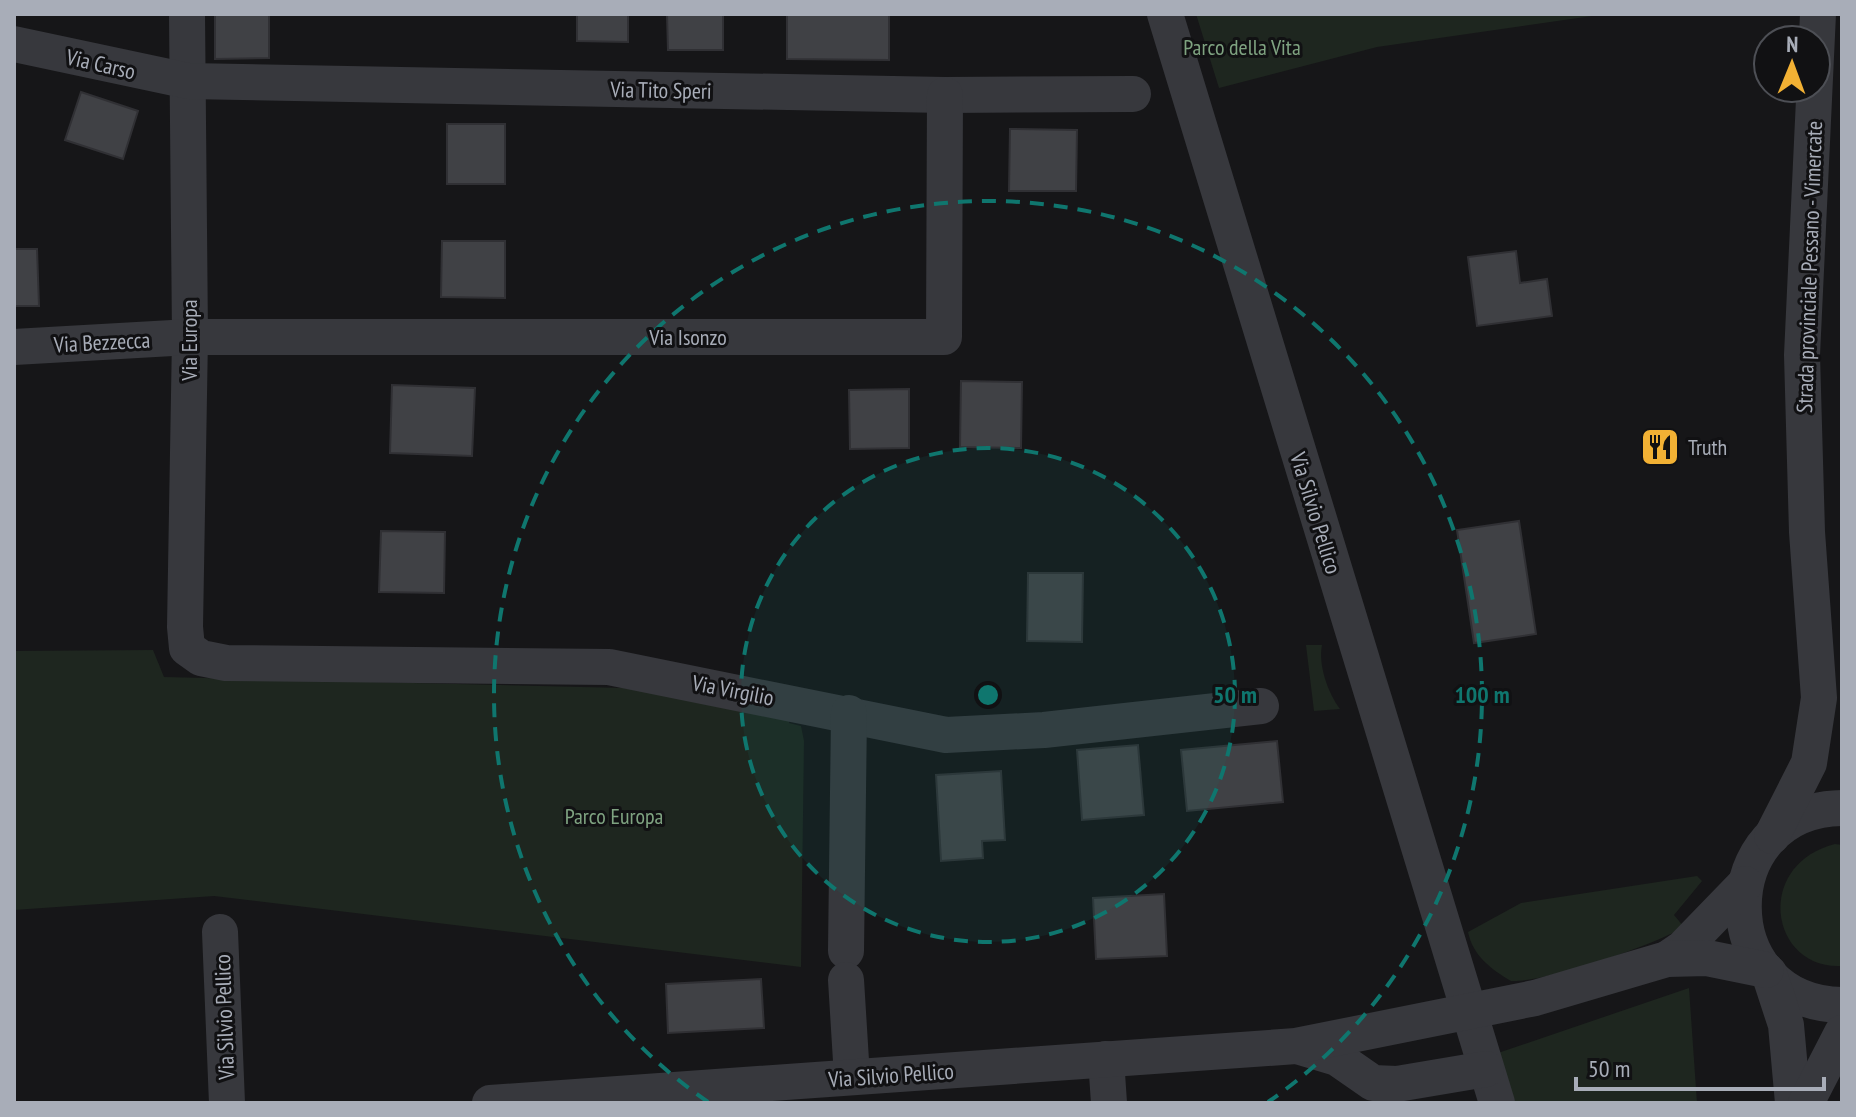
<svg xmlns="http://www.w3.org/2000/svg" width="1856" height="1117" viewBox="0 0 1856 1117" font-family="'PT Sans Narrow',sans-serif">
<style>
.green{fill:#1e261f}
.building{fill:#404145;stroke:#303034;stroke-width:2}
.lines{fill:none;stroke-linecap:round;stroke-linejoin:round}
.minor{stroke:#37383d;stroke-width:36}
.ring{fill:none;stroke:#0f766e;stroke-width:4;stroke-dasharray:14 10}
.labels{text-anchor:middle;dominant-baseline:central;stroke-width:6;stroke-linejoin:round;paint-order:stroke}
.park-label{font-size:22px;fill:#7fa381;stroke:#111113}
.street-label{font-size:22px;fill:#a8adb8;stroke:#111113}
.poi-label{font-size:22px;fill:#a8adb8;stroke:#111113;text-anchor:start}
.centre{fill:#0f766e;stroke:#111113;stroke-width:4}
.ring-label{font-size:24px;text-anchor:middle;font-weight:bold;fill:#0f766e;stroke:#111113;stroke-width:6;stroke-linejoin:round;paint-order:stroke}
</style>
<rect width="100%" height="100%" fill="#161618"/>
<g class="green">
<path d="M1196 14H1606L1377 47 1219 88Z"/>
<path d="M1306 645H1322C1318 665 1328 693 1340 709L1314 711Z"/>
<path d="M153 650 164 677 624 688 790 710 789 723 801 726 804 741 801 967 214 896 14 910V651Z"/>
<path d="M1835 844 1842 845V966C1770 970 1753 865 1835 844Z"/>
<path d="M1697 876 1702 881 1674 915 1684 927C1654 945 1544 983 1511 981 1491 969 1473 956 1468 932L1521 903Z"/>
<path d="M1689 988 1697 1103H1514L1498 1053Z"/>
</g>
<g class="building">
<path d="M215 14H269V58L215 59Z"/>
<path d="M577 14H628V42L577 41Z"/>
<path d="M667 14H723V50H668Z"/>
<path d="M787 14H889V60L787 59Z"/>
<path d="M81 92 138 111 123 159 65 140Z"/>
<rect x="447" y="124" width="58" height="60"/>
<path d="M1010 129 1077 130 1076 191H1009Z"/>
<path d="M442 241H505V298L441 297Z"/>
<path d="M14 249H37L39 306H14Z"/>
<path d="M1516 251 1520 283 1547 279 1552 316 1477 326 1468 257Z"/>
<path d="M961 381 1022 382 1021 448 960 447Z"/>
<path d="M392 385 475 388 472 456 390 453Z"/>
<path d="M909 389V448L850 449 849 390Z"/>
<path d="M1519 521 1536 634 1474 643 1457 530Z"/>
<path d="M381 531 445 532 444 593 379 592Z"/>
<path d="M1028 573H1083L1082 642 1027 641Z"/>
<path d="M1277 741 1283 802 1187 811 1181 750Z"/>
<path d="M1138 745 1144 815 1082 820 1077 750Z"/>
<path d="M1001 771 1005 840 982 841 983 858 941 861 936 775Z"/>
<path d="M1164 894 1167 956 1096 959 1093 898Z"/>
<path d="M761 979 764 1028 668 1033 666 984Z"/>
</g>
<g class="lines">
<g class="minor">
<path d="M187 14 190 337 185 627 187 648 201 658 226 663 609 667 946 735 1044 730 1261 706"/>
<path d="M1165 14 1497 1103"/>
<path d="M14 44 188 81 945 95 1133 94"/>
<path d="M14 347 190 337H944L945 95"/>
<path d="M1842 808C1711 810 1711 1003 1842 1005"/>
<path d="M1772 836 1809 763 1819 698 1807 532 1802 355 1818 14"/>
<path d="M220 932 227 1103"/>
<path d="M846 951 849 713"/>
<path d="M1667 959 1683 948 1745 884"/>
<path d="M1769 973 1786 1025 1793 1103"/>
<path d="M846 980 852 1077"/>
<path d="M1297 1046 1337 1058 1373 1083 1397 1084 1486 1069"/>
<path d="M1106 1059 1109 1103"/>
<path d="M490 1103 1296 1046 1535 998 1667 959 1707 958 1766 970"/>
<path d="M1806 1103 1842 1033"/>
</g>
</g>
<circle cx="988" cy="695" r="247" fill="#0f766e" fill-opacity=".12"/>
<g class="ring">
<circle cx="988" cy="695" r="247"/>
<path d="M708 1102A494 494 0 1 1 1268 1102"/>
</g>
<defs>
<g id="restaurant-square" transform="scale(2)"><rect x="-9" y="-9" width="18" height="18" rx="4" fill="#f2b134" stroke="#111113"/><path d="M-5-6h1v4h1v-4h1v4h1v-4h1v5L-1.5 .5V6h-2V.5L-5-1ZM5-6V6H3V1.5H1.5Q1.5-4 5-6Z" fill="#111"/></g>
</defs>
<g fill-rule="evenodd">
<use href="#restaurant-square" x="1660" y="447"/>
</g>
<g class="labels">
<g class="park-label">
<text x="1242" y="47">Parco della Vita</text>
<text x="614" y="816">Parco Europa</text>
</g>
<g class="street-label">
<text transform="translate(101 64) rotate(13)">Via Carso</text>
<text transform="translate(661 90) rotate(1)">Via Tito Speri</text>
<text transform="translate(1809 267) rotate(-88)">Strada provinciale Pessano - Vimercate</text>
<text x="688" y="337">Via Isonzo</text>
<text transform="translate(189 340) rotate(-90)">Via Europa</text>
<text transform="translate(102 342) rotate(-3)">Via Bezzecca</text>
<text transform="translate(1316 513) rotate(73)">Via Silvio Pellico</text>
<text transform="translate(733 690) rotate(11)">Via Virgilio</text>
<text transform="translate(224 1017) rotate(-92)">Via Silvio Pellico</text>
<text transform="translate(891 1075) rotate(-4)">Via Silvio Pellico</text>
</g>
<g class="poi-label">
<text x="1688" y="447">Truth</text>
</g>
</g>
<circle cx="988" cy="695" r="12" class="centre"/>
<g class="ring-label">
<text x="1235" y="703">50 m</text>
<text x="1482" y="703">100 m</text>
</g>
<rect width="1856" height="1117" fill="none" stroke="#a8adb8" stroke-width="32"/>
<g transform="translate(1792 64) rotate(1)"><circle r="38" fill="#111113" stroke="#4d4f55" stroke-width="2"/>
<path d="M0-6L14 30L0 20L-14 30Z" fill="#f2b134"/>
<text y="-12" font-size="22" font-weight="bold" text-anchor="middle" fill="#a8adb8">N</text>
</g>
<path d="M1576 1077v12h248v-12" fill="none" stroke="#a8adb8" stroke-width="4"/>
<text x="1588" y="1077" font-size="24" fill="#a8adb8" stroke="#111113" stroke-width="6" paint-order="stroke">50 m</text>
</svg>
